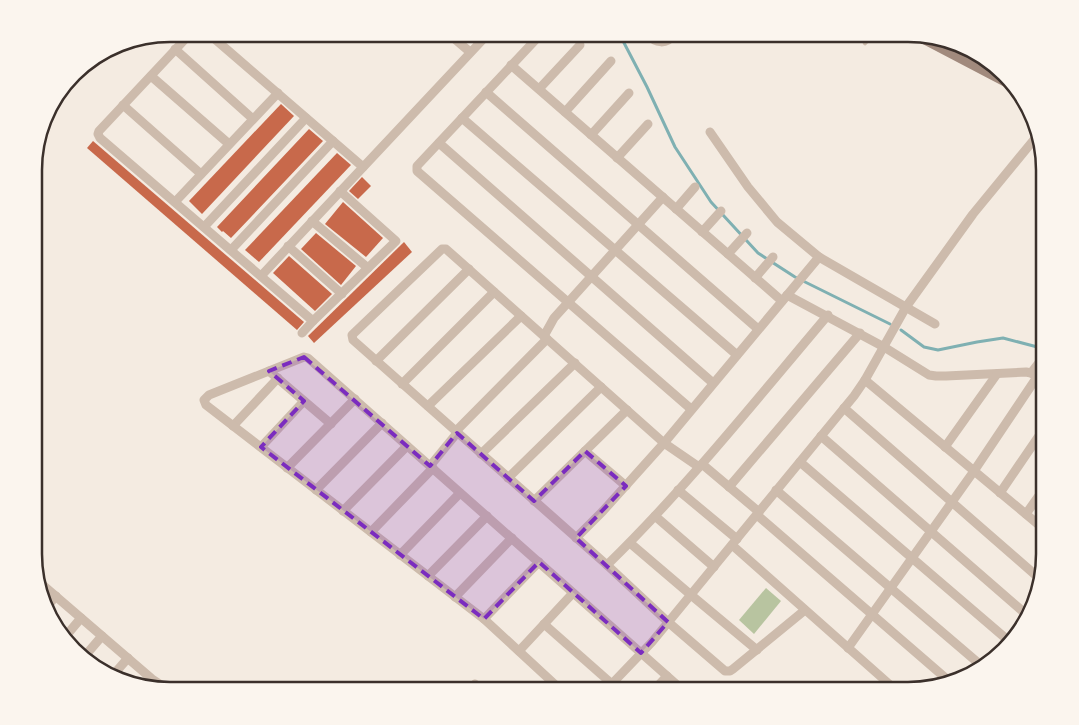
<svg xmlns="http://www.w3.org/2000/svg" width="1079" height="725" viewBox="0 0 1079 725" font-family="'Sofia Sans Condensed',sans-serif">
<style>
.green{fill:#b8c4a0}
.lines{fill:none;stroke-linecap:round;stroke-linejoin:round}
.stream{stroke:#7fb0b2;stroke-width:3}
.building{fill:#c8694b}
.service{stroke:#cdbbac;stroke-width:4.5}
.minor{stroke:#cdbbac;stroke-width:9}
.secondary{stroke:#a18a7d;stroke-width:12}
.marked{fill:#7b2cbf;fill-opacity:0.2;stroke:#7b2cbf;stroke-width:4;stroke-dasharray:10 6;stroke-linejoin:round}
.rim{fill:none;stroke:#3b302b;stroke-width:2.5}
</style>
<rect width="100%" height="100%" fill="#f4ebe1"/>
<path class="green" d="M766 588 781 601 754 634 739 620Z"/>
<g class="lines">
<g class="stream">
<path d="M618 34 622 39 647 87 675 147 711 202 758 253 795 277 890 324"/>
<path d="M901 330 924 347 938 350 977 342 1003 338 1045 349"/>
</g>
</g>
<g class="building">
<path d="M281 104 294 116 202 214 189 201Z"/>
<path d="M309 129 323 141 231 238 223 231 222 232 217 227Z"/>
<path d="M93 141 304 322 297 330 87 148Z"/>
<path d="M337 153 351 165 259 262 245 250Z"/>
<path d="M362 177 371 186 358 199 349 191Z"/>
<path d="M343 202 383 238 366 257 325 224Z"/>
<path d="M316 233 356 266 341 285 301 249Z"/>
<path d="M404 242 412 252 314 343 308 336Z"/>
<path d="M289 256 332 294 315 311 273 273Z"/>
</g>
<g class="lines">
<path class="service" d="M865 43 873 34"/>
<g class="minor">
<path d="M190 34 99 131 98 134 100 138 313 321"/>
<path d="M209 34 363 167"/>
<path d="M449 34 470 52"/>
<path d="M541 34 417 166V171L691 409"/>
<path d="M627 34 632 38 648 34"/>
<path d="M648 34C655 44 667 45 674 34"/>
<path d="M175 49 253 119"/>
<path d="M511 65 782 301"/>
<path d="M151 76 229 144"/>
<path d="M539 89 580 45"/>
<path d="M486 92 758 329"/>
<path d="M123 105 201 174"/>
<path d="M565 112 611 61"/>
<path d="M462 118 737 355"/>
<path d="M710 132 748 187 777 222 819 257 935 324"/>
<path d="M591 135 629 93"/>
<path d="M439 143 713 383"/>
<path d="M617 158 648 124"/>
<path d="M175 202 278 93"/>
<path d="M676 209 695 187"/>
<path d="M312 221 368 268"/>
<path d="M204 227 306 118"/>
<path d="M702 232 721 211"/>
<path d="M288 246 342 294"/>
<path d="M231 250 333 141"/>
<path d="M728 254 747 233"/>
<path d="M261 276 488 34"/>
<path d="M755 278 773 257"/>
<path d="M787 295 884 347 929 375 936 376H946L1026 372 1031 373 1045 382"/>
<path d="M302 333 313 321 396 241 340 191"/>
<path d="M544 336 554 318 663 197"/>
<path d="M376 361 469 269"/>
<path d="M269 371 331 424"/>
<path d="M1031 373 1045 355"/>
<path d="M865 380 1045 530"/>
<path d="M402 384 494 292"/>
<path d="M428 406 521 316"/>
<path d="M844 408 1040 579"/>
<path d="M233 426 278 378"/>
<path d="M456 431 547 339"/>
<path d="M821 436 1027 615"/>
<path d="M261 447 304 401"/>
<path d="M945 447 997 374"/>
<path d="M585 451 626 486"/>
<path d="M481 454 575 363"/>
<path d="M800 462 1010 642"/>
<path d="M702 464 759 512"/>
<path d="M430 466 457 433"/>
<path d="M699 467 664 443 446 249H442L352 335 353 340 607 565 668 622 725 671H730L733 669 805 610"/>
<path d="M287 468 355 399"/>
<path d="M508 478 601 387"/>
<path d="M729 487 860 333"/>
<path d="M316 490 382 423"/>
<path d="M678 490 737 539"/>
<path d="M776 490 983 667"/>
<path d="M1000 493 1045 427"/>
<path d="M534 501 627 410"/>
<path d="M343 511 407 446"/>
<path d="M1026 514 1045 487"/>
<path d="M757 515 949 681"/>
<path d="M655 516 714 567"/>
<path d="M371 532 433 468"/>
<path d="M576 538 603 511 664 443 819 257"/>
<path d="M630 543 691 595 757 650"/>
<path d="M732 545 897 691"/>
<path d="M400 555 460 493"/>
<path d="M607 565C686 488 756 400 828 315"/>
<path d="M428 576 487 516"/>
<path d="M38 581 152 679 170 691"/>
<path d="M455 597 512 538"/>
<path d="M47 607 56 596"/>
<path d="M484 619 539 562"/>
<path d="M544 624 612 684"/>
<path d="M65 637 81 618"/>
<path d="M848 648 974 471 1037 377"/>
<path d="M519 651 573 593"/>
<path d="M84 657 102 636"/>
<path d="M114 674 128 658"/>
<path d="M475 684 484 691"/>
<path d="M562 691 484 619 206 405 204 400 209 395 304 357 308 358 684 691"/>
<path d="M605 691 652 642 854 396 865 380 906 307 973 214 1037 136"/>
<path d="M653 691 667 676"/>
</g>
<path class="secondary" d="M926 39 1008 82"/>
</g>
<path class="marked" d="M304 357 430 466 457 433 534 501 585 451 626 486 576 538 668 622 641 653 539 562 484 619 261 447 304 401 269 371Z"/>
<path d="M0 0H1079V725H0ZM170 42H908A128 128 0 0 1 1036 170V554A128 128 0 0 1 908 682H170A128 128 0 0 1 42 554V170A128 128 0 0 1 170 42Z" fill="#fbf5ee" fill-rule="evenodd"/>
<path class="rim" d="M170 42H908A128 128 0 0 1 1036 170V554A128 128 0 0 1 908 682H170A128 128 0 0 1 42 554V170A128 128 0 0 1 170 42Z"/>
</svg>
